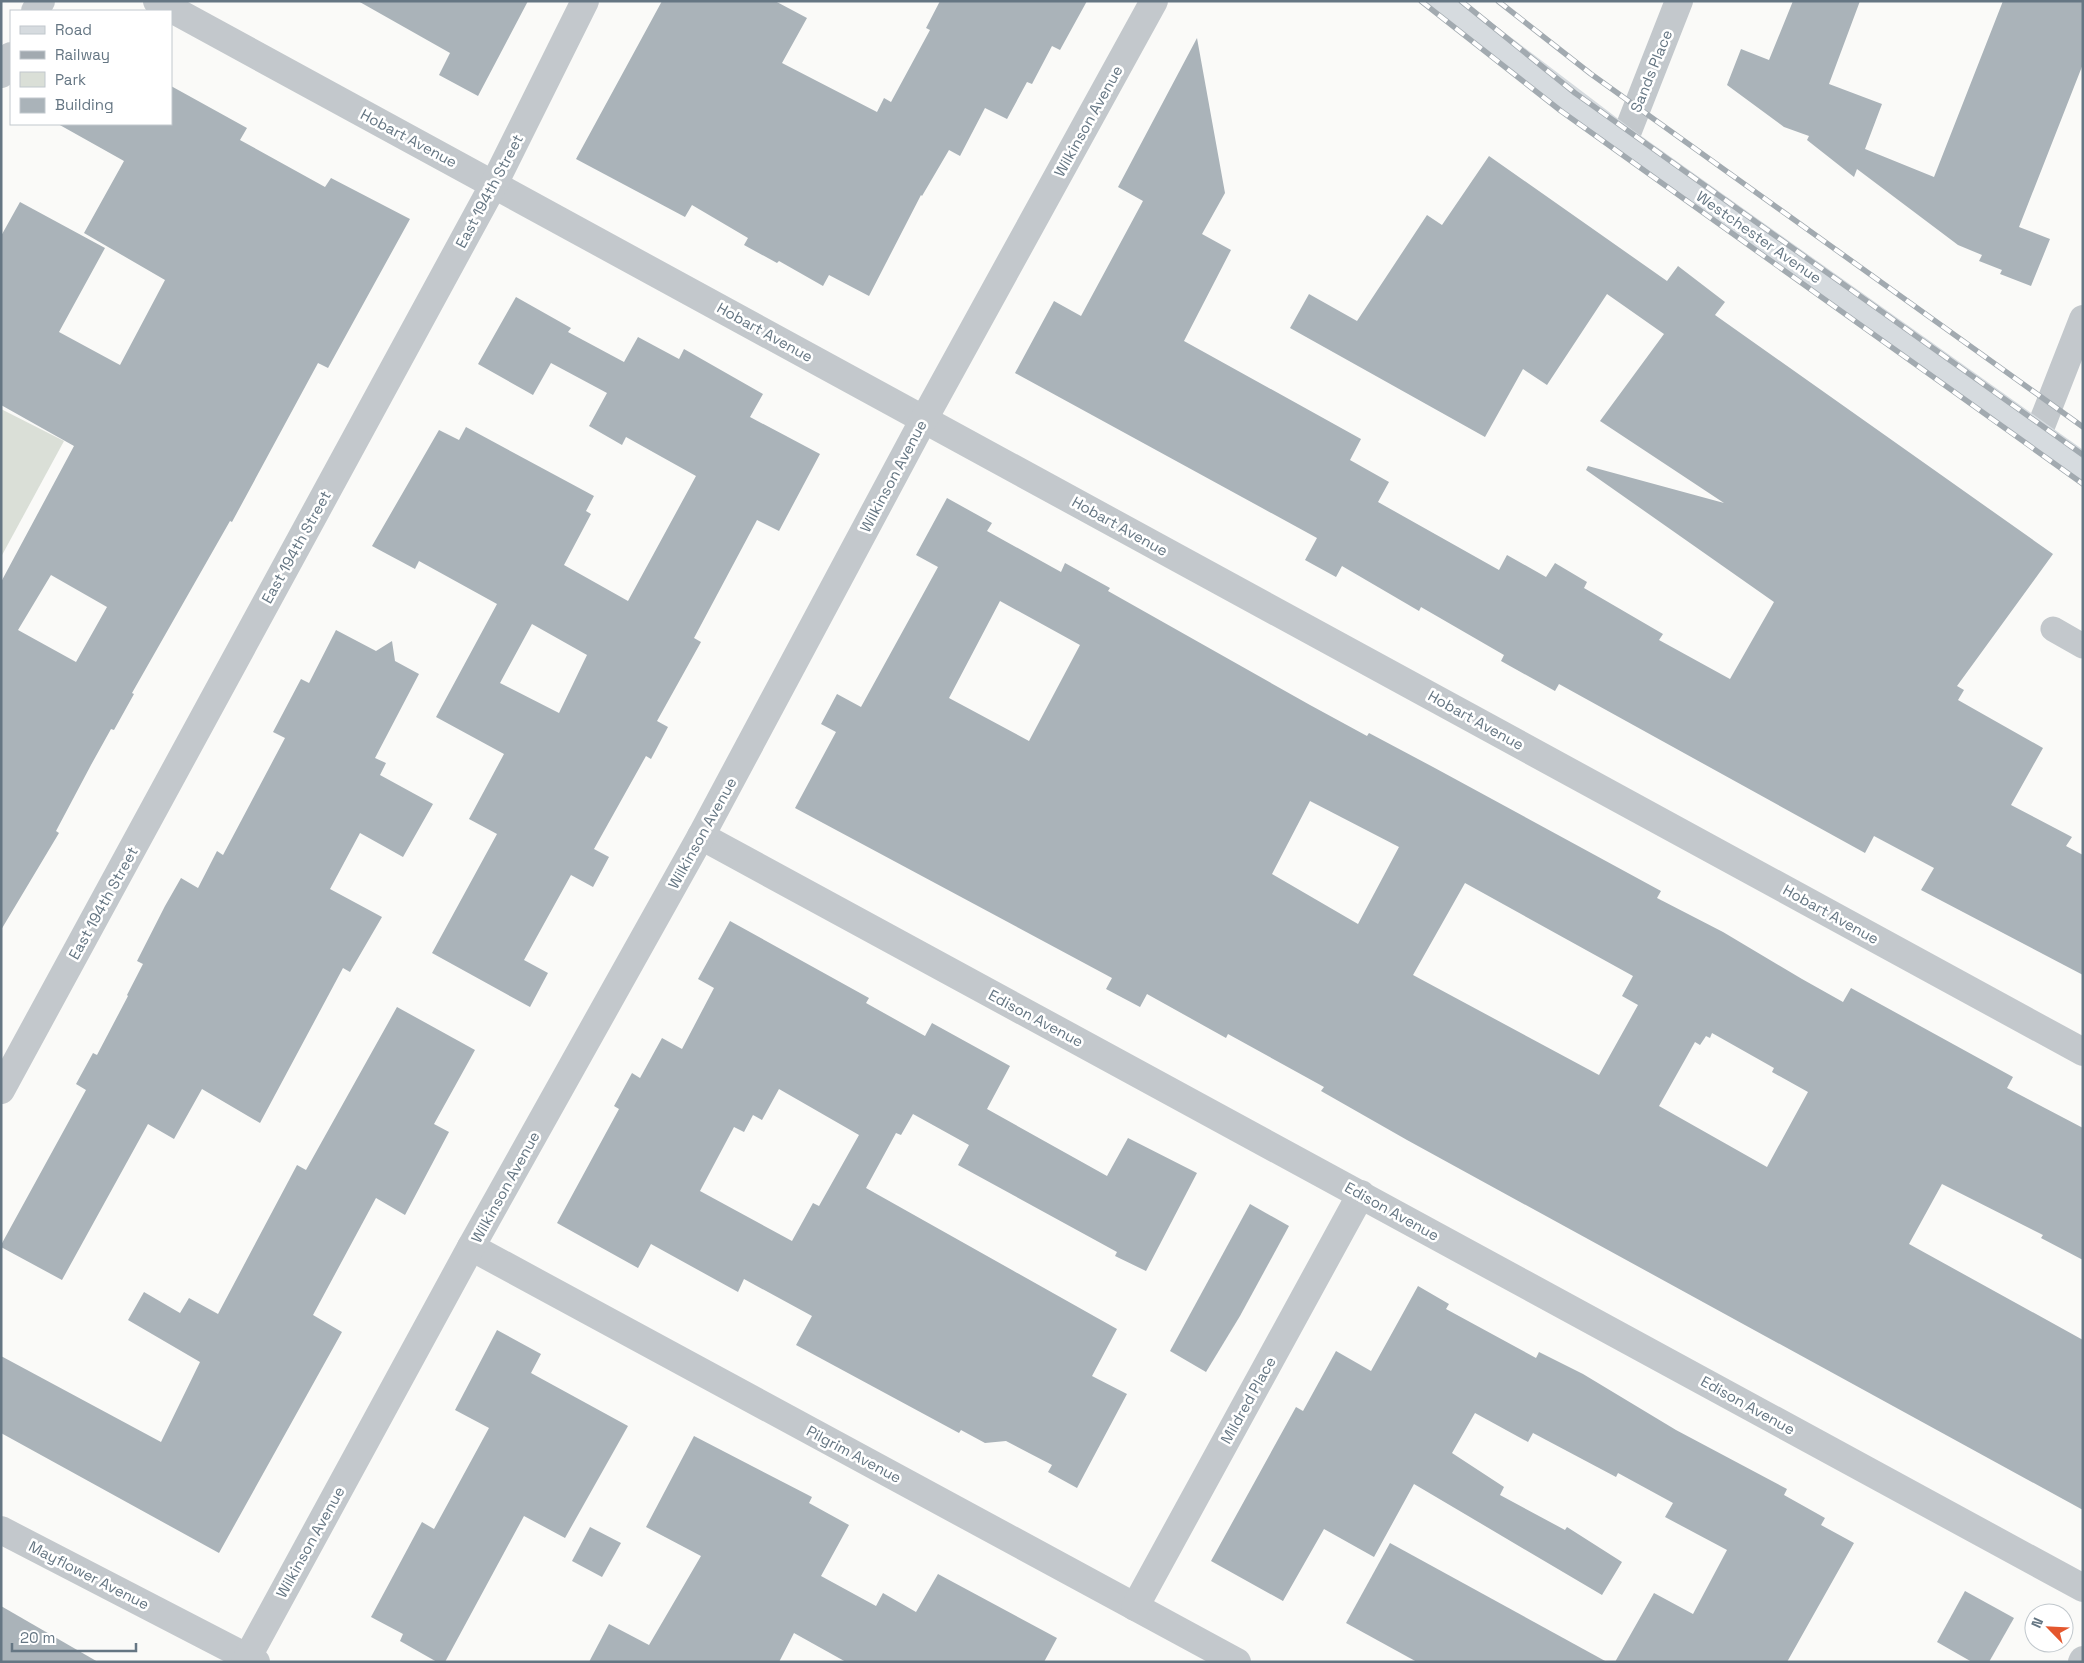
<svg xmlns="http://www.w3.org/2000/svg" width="2084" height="1663" viewBox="0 0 2084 1663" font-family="'Space Grotesk',sans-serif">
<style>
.green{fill:#dadfd7}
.building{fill:#aab3b9;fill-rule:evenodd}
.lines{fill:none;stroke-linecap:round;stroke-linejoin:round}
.service{stroke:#c3c8cc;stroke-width:25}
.minor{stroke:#c3c8cc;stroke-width:28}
.secondary{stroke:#d6dbdf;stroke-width:28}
.rail-casing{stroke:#a2aab0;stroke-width:5.5}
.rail{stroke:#fff;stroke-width:4;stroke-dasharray:11;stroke-linecap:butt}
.labels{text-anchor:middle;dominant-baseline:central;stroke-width:5;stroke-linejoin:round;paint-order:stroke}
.street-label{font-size:15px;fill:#657683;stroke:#fff}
</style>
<rect width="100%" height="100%" fill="#fafaf8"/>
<path class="green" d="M1 409 64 441 1 557Z"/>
<g class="building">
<path d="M358 1H528L478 96 439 75 450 53Z"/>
<path d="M662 1H775L807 18 782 63 877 112 884 98 891 102 930 30 926 28 940 1H1087L1060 50 1052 46 1032 84 1027 82 1007 119 985 108 960 156 949 150 922 196 921 195 869 296 829 275 823 286 779 261 777 263 744 245 748 238 692 205 685 217 576 159Z"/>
<path d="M1793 1H1860L1829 84 1882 104 1865 149 1934 177 2003 1H2083V64L2019 227 2050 239 2031 286 2000 274 2002 270 1979 261 1982 255 1958 245 1857 169 1854 177 1807 140 1809 136 1784 127 1727 85 1741 49 1769 60Z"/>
<path d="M1197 38 1225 193 1202 234 1231 250 1184 341 1361 439 1350 460 1389 482 1378 502 1499 570 1507 555 1546 577 1555 563 1587 582 1584 588 1663 634 1659 640 1730 679 1774 602 1586 470 1588 466 1724 503 1600 421 1664 334 1607 294 1547 385 1523 369 1485 437 1290 328 1309 294 1357 321 1427 215 1442 225 1489 156 1667 281 1678 266 1725 302 1715 315 2053 554 1957 686 1964 690 1958 700 2043 748 2011 805 2072 837 2066 846 2083 855V975L1921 890 1934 868 1874 836 1865 853 1559 684 1555 691 1501 661 1504 655 1421 607 1419 611 1342 566 1336 577 1305 560 1317 538 1015 373 1054 301 1081 316 1143 201 1118 187Z"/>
<path d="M171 86 247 128 240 140 325 187 331 178 410 219 328 368 318 363 232 522 230 521 132 693 134 694 114 730 111 729 91 765 56 831 59 833 1 930V582L74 446 1 405V236L20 202 105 248 59 332 120 365 165 280 84 233 124 161 58 124H171ZM51 575 107 607 76 662 18 630Z"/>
<path d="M516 297 571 328 568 332 624 362 638 337 679 359 684 349 763 394 750 417 820 454 779 531 757 520 694 638 701 642 657 721 668 727 651 759 646 756 594 849 609 857 593 887 571 875 524 960 548 973 530 1007 432 953 497 834 469 819 504 754 436 717 497 604 419 561 415 569 372 546 439 430 459 440 466 427 594 496 586 511 591 514 564 565 628 601 696 476 626 437 622 445 589 426 607 393 551 363 533 395 478 364ZM532 624 587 655 559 713 500 683Z"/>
<path d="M947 498 992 523 987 531 1061 572 1065 563 1110 588 1108 591 1310 705 1367 736 1369 733 1433 767 1661 891 1657 898 1723 932 1802 979 1843 1002 1851 988 2013 1077 2007 1088 2083 1128V1260L2041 1238 2043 1235 1942 1184 1909 1244 2083 1340V1510L1407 1140 1321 1091 1324 1087 1228 1034 1226 1038 1147 994 1140 1007 1106 989 1112 978 795 808 836 732 821 724 837 694 861 707 938 567 916 555ZM1000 601 1080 645 1029 741 949 698ZM1310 801 1399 847 1358 924 1272 874ZM1465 883 1633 976 1622 996 1638 1005 1599 1075 1413 975ZM1712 1033 1774 1068 1772 1072 1808 1092 1767 1167 1659 1106 1695 1042 1700 1045 1706 1036 1710 1038Z"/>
<path d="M336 630 376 651 392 641 395 661 419 674 375 758 386 763 380 775 433 804 403 857 360 833 330 889 382 917 350 972 343 968 260 1123 202 1089 174 1139 148 1124 62 1280 1 1247V1245L86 1090 76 1084 93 1053 97 1055 128 996 127 995 143 964 137 961 165 906 181 878 198 888 217 851 223 855 285 738 273 732 301 679 309 683Z"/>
<path d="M730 921 869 998 866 1003 925 1036 932 1023 1010 1066 987 1109 1107 1176 1128 1138 1197 1173 1146 1271 1115 1256 1117 1252 958 1165 969 1145 913 1114 901 1135 896 1133 866 1188 1117 1329 1092 1376 1127 1394 1077 1488 1048 1472 1052 1465 1006 1441 985 1443 961 1430 959 1433 796 1345 812 1316 744 1279 738 1292 651 1244 638 1268 557 1223 619 1109 614 1106 632 1073 640 1078 662 1038 682 1049 714 988 698 979ZM779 1089 859 1135 819 1206 813 1203 792 1241 700 1191 734 1127 744 1132 753 1115 762 1120Z"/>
<path d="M397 1007 475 1050 434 1124 449 1132 405 1215 376 1198 313 1315 342 1332 219 1553 1 1433V1356L161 1442 200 1362 128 1320 144 1292 180 1313 189 1298 218 1314 297 1165 306 1170Z"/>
<path d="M1250 1204 1289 1226 1240 1316 1206 1372 1170 1351Z"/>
<path d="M1418 1286 1449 1304 1446 1309 1536 1358 1539 1352 1583 1374 1676 1430 1787 1489 1784 1495 1825 1518 1821 1525 1854 1543 1787 1662H1615L1654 1593 1693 1614 1727 1550 1665 1517 1673 1503 1618 1473 1616 1477 1533 1433 1528 1442 1475 1413 1452 1453 1504 1487 1500 1495 1565 1530 1567 1527 1622 1562 1602 1595 1414 1484 1374 1557 1324 1529 1283 1601 1211 1561 1296 1407 1303 1411 1336 1351 1371 1371Z"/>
<path d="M497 1330 541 1354 531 1373 628 1426 565 1538 524 1516 445 1662H437L400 1641 403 1634 371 1617 422 1522 434 1529 489 1428 455 1410Z"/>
<path d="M694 1436 812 1497 809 1503 849 1525 821 1576 876 1606 883 1593 916 1612 938 1574 1057 1638 1044 1662H846L794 1633 779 1662H589L609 1624 649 1645 701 1556 646 1527Z"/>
<path d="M590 1527 621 1543 602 1577 572 1561Z"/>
<path d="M1390 1543 1607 1662H1417L1346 1623Z"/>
<path d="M1965 1591 2014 1618 1989 1662H1972L1937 1642Z"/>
<path d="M1 1606 98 1662H1Z"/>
</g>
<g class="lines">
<path class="service" d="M2053 629 2083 646"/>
<g class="minor">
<path d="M157 1 2083 1052"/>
<path d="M35 11 41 1"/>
<path d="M1 74 11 56"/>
<path d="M1624 141 1679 1"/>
<path d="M2038 434 2083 319"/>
<path d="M701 836 2083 1588"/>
<path d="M1 1090 494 184 585 1"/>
<path d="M471 1247 1237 1662"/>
<path d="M1 1530 256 1662"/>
<path d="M1135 1607 1361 1194"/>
<path d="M245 1662 471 1247 701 836 924 419 1154 1"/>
<path d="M2082 1662 2083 1660"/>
</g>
<path class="secondary" d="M1440 1 1624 141 2083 467"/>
<g class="rail-casing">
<g id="rail">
<path d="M1421 1 1561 111 2083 484"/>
<path d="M1461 1 1575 93 2083 455"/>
<path d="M1498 1 1591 74 2083 427"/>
</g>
</g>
<use href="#rail" class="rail"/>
</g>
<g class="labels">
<g class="street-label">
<text transform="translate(1651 71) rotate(-68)">Sands Place</text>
<text transform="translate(1088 121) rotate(-61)">Wilkinson Avenue</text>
<text transform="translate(409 138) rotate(28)">Hobart Avenue</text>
<text transform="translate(489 191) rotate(-62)">East 194th Street</text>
<text transform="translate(1759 237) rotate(35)">Westchester Avenue</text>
<text transform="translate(765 332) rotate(29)">Hobart Avenue</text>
<text transform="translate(893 476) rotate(-62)">Wilkinson Avenue</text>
<text transform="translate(1120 526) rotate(29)">Hobart Avenue</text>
<text transform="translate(296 547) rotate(-61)">East 194th Street</text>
<text transform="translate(1476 720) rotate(29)">Hobart Avenue</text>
<text transform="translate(702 833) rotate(-61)">Wilkinson Avenue</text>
<text transform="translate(103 903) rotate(-61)">East 194th Street</text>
<text transform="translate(1831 914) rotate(29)">Hobart Avenue</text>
<text transform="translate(1036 1018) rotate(28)">Edison Avenue</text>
<text transform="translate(505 1187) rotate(-61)">Wilkinson Avenue</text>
<text transform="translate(1392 1211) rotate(29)">Edison Avenue</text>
<text transform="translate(1248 1400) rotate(-61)">Mildred Place</text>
<text transform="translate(1748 1405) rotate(29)">Edison Avenue</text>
<text transform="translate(854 1454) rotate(28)">Pilgrim Avenue</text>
<text transform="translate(310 1542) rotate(-61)">Wilkinson Avenue</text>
<text transform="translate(89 1575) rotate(27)">Mayflower Avenue</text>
</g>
</g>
<rect width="2084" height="1663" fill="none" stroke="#657683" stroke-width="5"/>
<rect x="10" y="10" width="162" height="115" fill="#ffffff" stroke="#c1c8cd"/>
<rect x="20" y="26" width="25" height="8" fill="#d6dbdf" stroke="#c1c8cd"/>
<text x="55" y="35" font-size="15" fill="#657683">Road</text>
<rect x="20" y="51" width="25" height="8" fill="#a2aab0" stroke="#c1c8cd"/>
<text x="55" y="60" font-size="15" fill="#657683">Railway</text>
<rect x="20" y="72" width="25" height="15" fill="#dadfd7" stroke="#c1c8cd"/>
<text x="55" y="85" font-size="15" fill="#657683">Park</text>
<rect x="20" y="98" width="25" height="15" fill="#aab3b9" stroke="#c1c8cd"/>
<text x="55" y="110" font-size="15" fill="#657683">Building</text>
<g transform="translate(2049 1628) rotate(294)"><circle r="24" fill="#ffffff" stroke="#c1c8cd"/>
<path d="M0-4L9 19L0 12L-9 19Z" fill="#e4572e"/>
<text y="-8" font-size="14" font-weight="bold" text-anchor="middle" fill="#657683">N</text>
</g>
<path d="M12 1643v8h124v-8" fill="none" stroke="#657683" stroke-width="2.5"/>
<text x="20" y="1643" font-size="15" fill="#657683" stroke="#ffffff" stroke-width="4" paint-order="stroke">20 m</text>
</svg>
